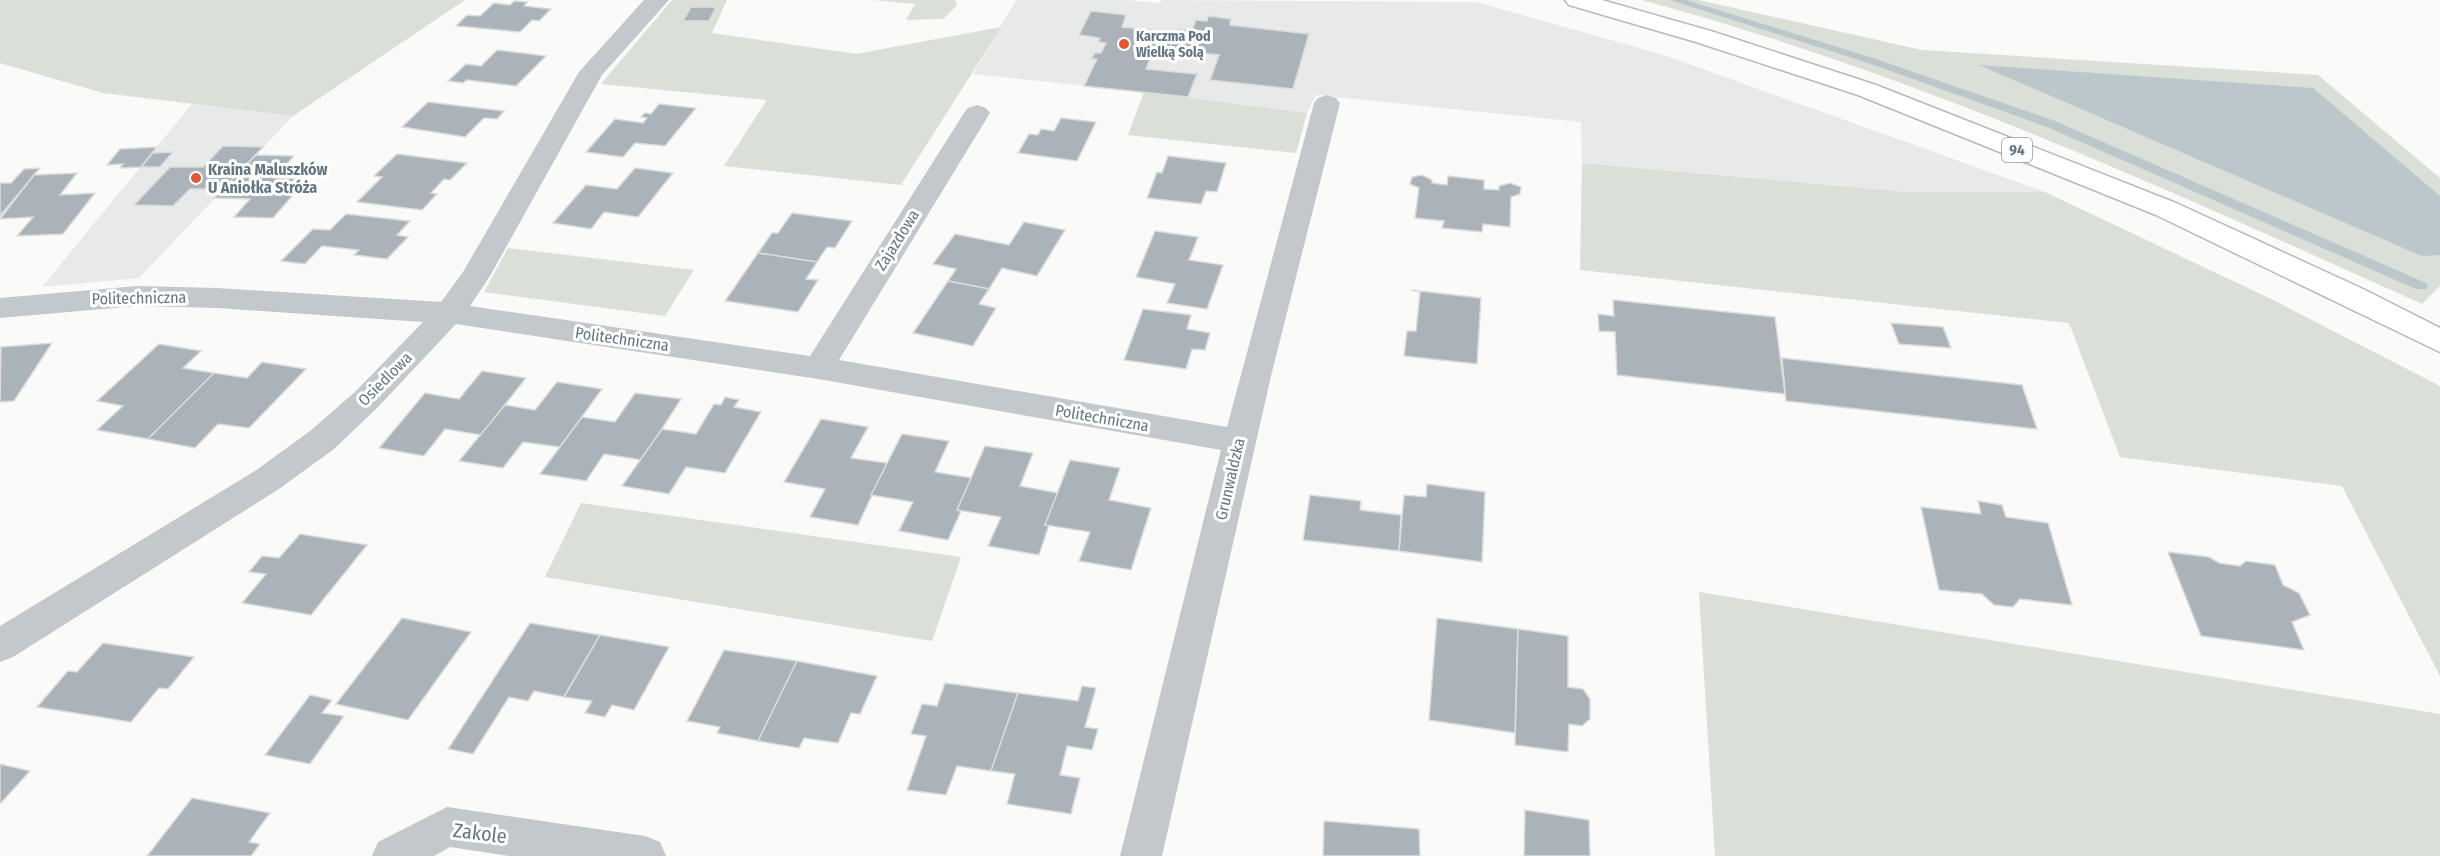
<svg xmlns="http://www.w3.org/2000/svg" width="2440" height="856" viewBox="0 0 2440 856" font-family="'Fira Sans Condensed',sans-serif">
<style>
.built{fill:#e8e9e9}
.green{fill:#dadfd7}
.water{fill:#bbc7cb}
.lines{fill:none;stroke-linecap:round;stroke-linejoin:round}
.stream{fill:#bbc7cb;fill-rule:evenodd}
.building{fill:#aab3b9;stroke:#dcdcda;stroke-width:1.5}
.primary-casing{stroke:#b5babe;stroke-width:3}
.street{fill:#c3c8cc;fill-rule:evenodd}
.primary{fill:#fff;fill-rule:evenodd}
.poi-dot{fill:#e4572e;stroke:#fff;stroke-width:2}
.labels{text-anchor:middle;dominant-baseline:central;stroke-width:6;stroke-linejoin:round;paint-order:stroke}
.far-poi-label{font-size:14px;font-weight:bold;fill:#657683;stroke:#fff;text-anchor:start}
.shield{fill:#fff;stroke:#939fa8;stroke-width:1.5}
.shield-label{font-size:15px;font-weight:bold;fill:#657683}
.poi-label{font-size:16px;font-weight:bold;fill:#657683;stroke:#fff;text-anchor:start}
.street-label{font-size:16px;fill:#657683;stroke:#fff}
.near-street-label{font-size:20px;fill:#657683;stroke:#fff}
</style>
<rect width="100%" height="100%" fill="#fafaf8"/>
<g class="built">
<path d="M1016 0H1127L1160 3 1162 0 1476 2 1664 55 2045 192H1908L1582 163 1581 122 1316 95 1307 113 1144 92 973 74Z"/>
<path d="M192 104 293 116 139 278 42 287Z"/>
</g>
<g class="green">
<path d="M0 0H465L293 116 103 93 0 63Z"/>
<path d="M672 0H727L712 33 856 54 1001 27 901 185 724 166 767 100 601 84Z"/>
<path d="M873 0H955L957 5 943 19 906 20 915 4Z"/>
<path d="M1641 0H1698L1922 50 2318 75 2440 178V286L2422 304C2167 189 1912 72 1641 0Z"/>
<path d="M1144 92 1307 113 1296 153 1128 135Z"/>
<path d="M1582 163 1908 192H2045L2269 298 2440 386V676L2342 486 2120 457 2069 323 1580 270Z"/>
<path d="M508 248 694 270 665 316 484 292Z"/>
<path d="M581 503 961 557 932 641 545 577Z"/>
<path d="M1699 592 2440 714V856H1715Z"/>
</g>
<path class="water" d="M1979 65 2313 88 2440 196V255L2422 256Z"/>
<g class="lines">
<path class="stream" d="M1670 0H1686L1876 59 2055 121 2426 283 2428 286 2426 289H2416L2047 127 1868 63Z"/>
</g>
<g class="building">
<path d="M514 1 527 2 524 6 551 9 539 21 532 20 520 32 456 26 467 15 480 16 494 3 510 5Z"/>
<path d="M691 7H716L709 21H683Z"/>
<path d="M1091 11 1126 15 1122 27 1177 32 1169 50 1154 48 1146 69 1197 74 1188 97 1084 86 1097 59H1091L1095 53H1101L1106 43 1098 42 1100 38 1079 35Z"/>
<path d="M1208 16 1231 19 1230 25 1309 34 1293 89 1210 80 1219 55 1169 50 1178 29 1192 30 1196 20 1207 21Z"/>
<path d="M497 50 546 56 516 86 467 80 463 83 448 81 466 64 481 66Z"/>
<path d="M428 102 504 111 497 119 484 118 465 137 402 127Z"/>
<path d="M659 104 696 108 665 146 635 143 623 157 586 152 615 119 643 123 647 118 641 117 645 113 651 114Z"/>
<path d="M1061 118 1096 122 1077 161 1018 153 1029 134 1038 135 1041 129 1054 131Z"/>
<path d="M223 146 263 147 223 189H190L173 206 134 205 170 167H203Z"/>
<path d="M157 147 141 167 120 168 123 164 107 165 120 149Z"/>
<path d="M173 152 160 167H141L153 153Z"/>
<path d="M397 154 467 163 450 180 444 179 431 193 437 194 422 210 357 202 382 177 374 176Z"/>
<path d="M256 155 294 156 274 178 307 179 273 218 234 217 250 199 214 198Z"/>
<path d="M1168 156 1226 163 1217 192 1206 191 1201 204 1147 198 1157 172 1162 173Z"/>
<path d="M40 168 34 175 0 216V183H11L24 169Z"/>
<path d="M635 168 673 173 638 217 604 212 591 229 553 223 586 185 617 189Z"/>
<path d="M77 173 60 195 95 193 63 234 17 236 33 217 0 219 34 175Z"/>
<path d="M1422 175 1432 180V183L1447 185 1448 176 1484 180V189L1499 190V186L1510 183 1521 187 1520 194 1511 197 1510 227 1483 224 1482 232 1442 228 1444 221 1415 218 1419 188 1410 184 1412 177Z"/>
<path d="M792 213 852 221 835 248 827 247 817 262 758 253 772 233H778Z"/>
<path d="M346 214 410 221 397 235 408 237 387 259 354 255 359 250 322 246 305 264 281 261 313 229 330 230Z"/>
<path d="M1024 222 1065 230 1037 276 1002 268 989 289 948 281 956 269 933 264 955 234 1009 245Z"/>
<path d="M1155 231 1198 237 1189 260 1223 265 1207 309 1167 303 1175 284 1136 277Z"/>
<path d="M758 253 817 262 806 279 818 280 798 312 725 301Z"/>
<path d="M948 281 989 289 979 304 996 308 973 346 913 333Z"/>
<path d="M1411 290 1481 298 1477 364 1404 356 1407 331H1416L1420 292Z"/>
<path d="M1613 300 1775 317 1785 394 1617 375 1615 332 1599 331 1598 314 1614 316Z"/>
<path d="M1143 309 1191 315 1187 329 1210 333 1205 350 1192 349 1186 369 1124 360Z"/>
<path d="M1891 323 1943 327 1951 348 1899 344Z"/>
<path d="M52 343 14 401 0 402 1 347Z"/>
<path d="M159 344 201 351 183 368 214 373 148 439 97 430 123 406 97 401Z"/>
<path d="M1782 358 2022 385 2037 429 1786 401Z"/>
<path d="M262 362 306 369 249 428 218 424 195 448 148 439 214 373 247 378Z"/>
<path d="M482 371 526 378 481 435 445 429 424 456 379 448 425 393 459 399Z"/>
<path d="M557 382 602 389 560 447 523 442 503 468 459 461 505 405 535 410Z"/>
<path d="M635 393 681 399 642 460 604 454 586 481 540 474 582 417 615 422Z"/>
<path d="M725 397 739 400 734 407 761 412 725 473 686 467 669 494 622 486 662 429 696 434 714 404 721 405Z"/>
<path d="M821 419 868 427 851 458 887 463 858 525 810 517 825 489 784 482Z"/>
<path d="M902 434 949 441 935 472 972 478 957 510 961 511 948 540 899 531 913 502 871 495Z"/>
<path d="M985 446 1033 453 1020 486 1058 493 1045 525H1049L1039 555 988 546 1001 517 957 510Z"/>
<path d="M1070 460 1120 468 1109 500 1151 508 1131 570 1079 561 1090 532 1045 525Z"/>
<path d="M1427 484 1485 492 1482 562 1399 551 1404 495 1426 497Z"/>
<path d="M1310 495 1361 501 1360 510 1401 515 1399 551 1303 540Z"/>
<path d="M1978 501 2002 505 2006 517 2048 523 2072 605 2020 599 2013 607 1994 605 1982 594 1939 590 1921 507 1981 514Z"/>
<path d="M300 534 367 545 311 615 242 603 266 574 249 572 262 556 279 558Z"/>
<path d="M2168 552 2209 557 2219 563 2240 566 2246 561 2275 565 2283 585 2299 593 2310 615 2292 622 2304 650 2201 636Z"/>
<path d="M402 618 471 632 408 720 336 704Z"/>
<path d="M1437 618 1518 629 1515 733 1429 720Z"/>
<path d="M530 623 600 635 564 697 534 691 528 701 509 697 473 754 448 749Z"/>
<path d="M1518 629 1568 636V687L1583 689 1590 699V719L1582 726 1569 724 1568 752 1515 745Z"/>
<path d="M600 635 669 647 634 710 612 705 605 717 585 713 592 701 564 697Z"/>
<path d="M103 643 194 657 168 689 159 688 131 722 37 707 68 671 77 672Z"/>
<path d="M724 650 797 661 758 741 717 733 720 727 687 721Z"/>
<path d="M797 661 877 676 860 714 851 713 838 743 804 738 799 748 758 741Z"/>
<path d="M945 683 1018 693 991 771 957 766 946 795 907 790 926 736 911 734 922 704 937 706Z"/>
<path d="M1082 686 1096 688 1085 727 1098 729 1092 750 1067 746 1060 775 1080 778 1071 814 1007 804 1015 774 991 771 1018 693 1078 701Z"/>
<path d="M310 695 332 700 322 713 344 716 310 764 265 755Z"/>
<path d="M0 764 30 771 0 804Z"/>
<path d="M192 798 270 813 249 842 260 844 251 856H147Z"/>
<path d="M1525 810 1589 820 1590 856H1524Z"/>
<path d="M1324 821 1419 829 1420 856H1323Z"/>
</g>
<g class="lines">
<g class="primary-casing">
<path id="primary" d="M1565 0H1602L1714 32 1876 85 2176 203 2363 289 2440 328V352L2156 215 1858 95 1696 42 1569 5Z"/>
</g>
<g class="street">
<path d="M644 0H669L602 75 490 276 470 306 810 356 964 113 968 108 977 105 986 108 990 113 839 360 1227 427 1314 103 1318 98 1327 95 1336 98 1340 103 1271 376 1162 856H1120L1221 450 818 379 456 324 378 407 334 449 279 489 13 657 0 662V626L255 471 310 431 356 391 423 322 217 308 137 306 0 318V298L137 286 217 288 441 302 463 272 579 72Z"/>
<path d="M447 807 645 836 660 842 666 856H509L450 847 434 856H372L378 842Z"/>
</g>
<use href="#primary" class="primary"/>
</g>
<g class="poi-dot">
<circle cx="1124" cy="44" r="6"/>
<circle cx="196" cy="178" r="6"/>
</g>
<g class="labels">
<g class="far-poi-label">
<text x="1136" y="36">Karczma Pod<tspan x="1136" dy="16">Wielką Solą</tspan></text>
</g>
<rect class="shield" x="2002" y="138" width="30" height="24" rx="4.5"/>
<g class="shield-label">
<text x="2017" y="150">94</text>
</g>
<g class="poi-label">
<text x="208" y="169">Kraina Maluszków<tspan x="208" dy="18">U Aniołka Stróża</tspan></text>
</g>
<g class="street-label">
<text transform="translate(897 240) rotate(-58)">Zajazdowa</text>
<text transform="translate(139 298) rotate(-1)">Politechniczna</text>
<text transform="translate(622 339) rotate(8)">Politechniczna</text>
<text transform="translate(385 379) rotate(-45)">Osiedlowa</text>
<text transform="translate(1102 418) rotate(10)">Politechniczna</text>
<text transform="translate(1230 479) rotate(-77)">Grunwaldzka</text>
</g>
<g class="near-street-label">
<text transform="translate(480 833) rotate(7)">Zakole</text>
</g>
</g>
</svg>
